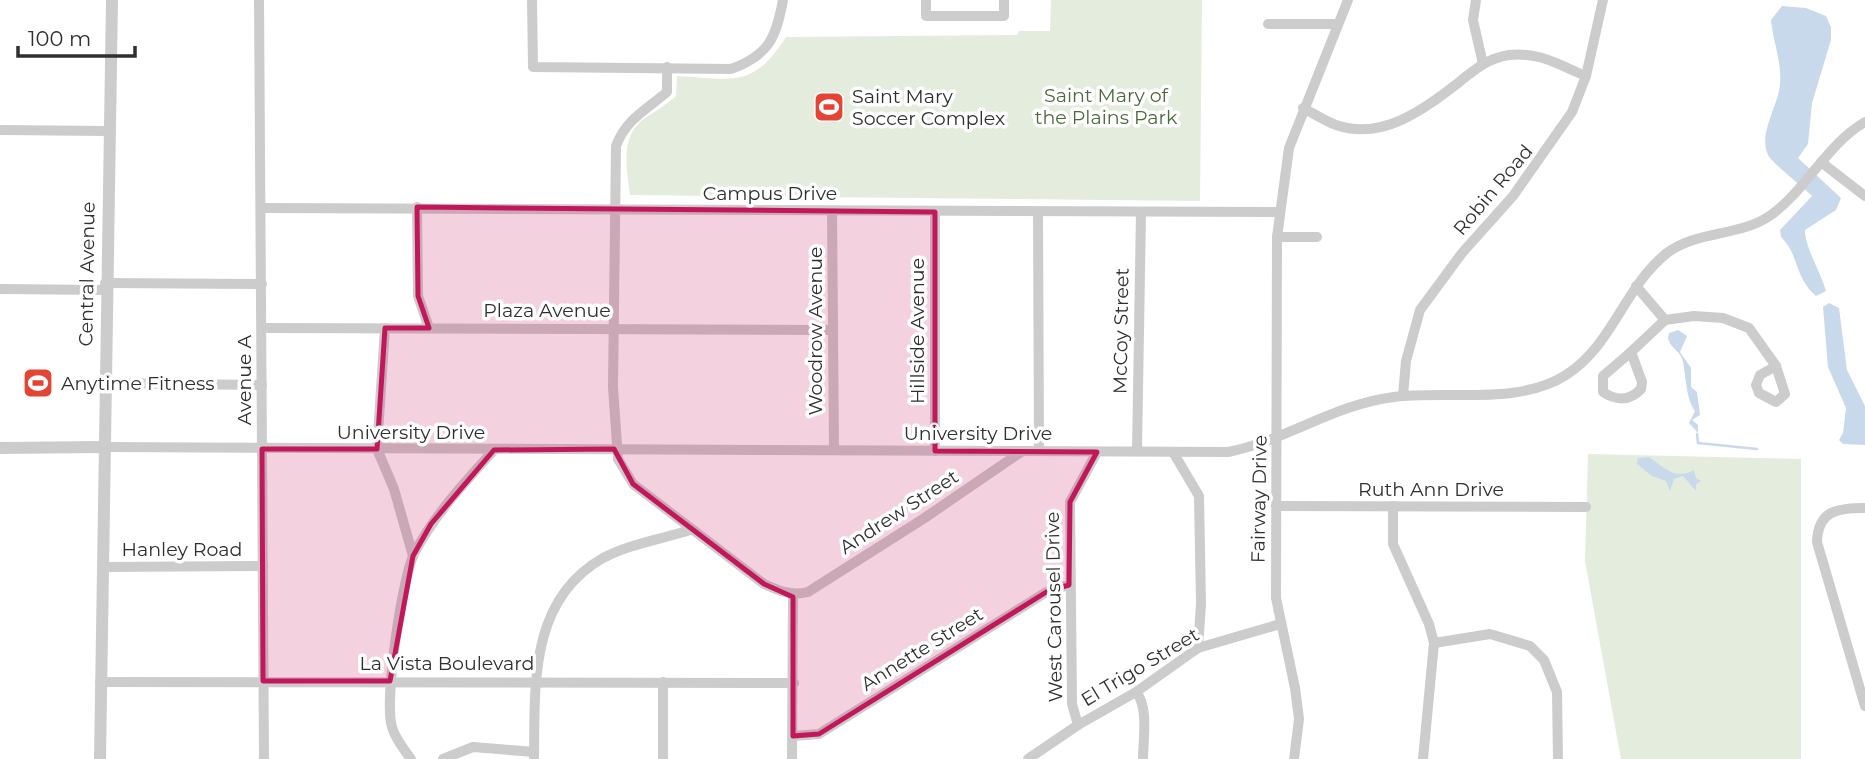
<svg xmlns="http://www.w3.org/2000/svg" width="1865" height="759" viewBox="0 0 1865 759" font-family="Montserrat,sans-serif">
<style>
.green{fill:#e3ecdd}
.water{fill:#c9d9ec}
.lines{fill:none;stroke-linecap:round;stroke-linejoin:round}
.stream{stroke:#c9d9ec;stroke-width:2.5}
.minor{stroke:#ccc;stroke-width:10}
.tertiary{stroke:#ccc;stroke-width:12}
.marked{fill:#c2185b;fill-opacity:0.2;stroke:#c2185b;stroke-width:5;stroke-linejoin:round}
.labels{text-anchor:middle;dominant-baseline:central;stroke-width:7;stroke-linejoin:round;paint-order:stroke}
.park-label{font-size:19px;fill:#4a6a3c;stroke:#fff}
.poi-label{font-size:19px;fill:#2f2f2f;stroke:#fff;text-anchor:start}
.street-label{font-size:19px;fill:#2f2f2f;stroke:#fff}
</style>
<rect width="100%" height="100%" fill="#fff"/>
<g class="green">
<path d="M1051 0H1202L1200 201 630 195C627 169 619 136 645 118 656 111 666 105 676 96L677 76C733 79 753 89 786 37L1017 35 1019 31H1050Z"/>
<path d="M1588 454 1801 459V759H1621L1585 561Z"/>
</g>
<g class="water">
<path d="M1782 6 1806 8 1826 16 1831 27V40L1812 103 1808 144 1798 158 1841 198 1836 210 1805 230C1804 245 1821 273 1826 291L1816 296C1794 277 1799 254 1781 237L1780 230 1812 196C1803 187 1771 162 1768 155 1758 134 1778 106 1780 85 1782 62 1773 42 1771 20Z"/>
<path d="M1829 303 1839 308 1847 370 1865 406V445L1843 444 1839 440 1843 433 1846 408 1828 367 1823 307Z"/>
<path d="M1678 330 1687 336 1680 352 1691 368V387L1697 392 1700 415 1692 420 1698 425V433L1689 423 1695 411C1686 399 1686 377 1683 362 1682 352 1671 349 1668 339L1669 333Z"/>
<path d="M1649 457C1664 467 1675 481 1694 470L1696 478 1701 481 1696 484V491L1683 476 1674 479 1670 491 1666 481 1652 476 1637 464 1638 458Z"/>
</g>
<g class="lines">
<path class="stream" d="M1697 434 1698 443 1757 449"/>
<g class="minor">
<path d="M259 0 264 759"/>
<path d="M532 0 533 67 731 69C769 55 776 38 783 0"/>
<path d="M926 0V16H1004V0"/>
<path d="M1476 0 1473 20 1483 64"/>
<path d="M1268 24H1338"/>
<path d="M667 67V92C646 110 626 119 616 146L613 387 618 459 633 484 764 584C779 591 791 596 808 592L923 519 1021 452"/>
<path d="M1303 108C1313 113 1325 121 1336 125 1383 141 1424 109 1458 83 1474 70 1488 58 1509 55 1542 52 1558 65 1586 76"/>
<path d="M0 130 109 131"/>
<path d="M1821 162 1865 196"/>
<path d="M417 207 418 296 429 328"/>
<path d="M261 208 1279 212"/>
<path d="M832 211 834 450"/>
<path d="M1038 212 1039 451"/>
<path d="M1277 237H1317"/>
<path d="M105 283 262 284"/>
<path d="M1636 286 1665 320"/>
<path d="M0 289 106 290"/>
<path d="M262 328 832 330"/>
<path d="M385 328 377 449 394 489 413 556"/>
<path d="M1631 352 1665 320 1694 316 1723 318 1749 328 1776 366"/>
<path d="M1631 352 1642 382 1641 389C1630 401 1616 401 1603 392V376Z"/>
<path d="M1776 366 1785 394 1776 402 1759 393 1756 385 1760 375Z"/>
<path d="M106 383 262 385"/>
<path d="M1403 396 1406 361 1420 310 1462 253 1513 196 1572 112 1586 76 1603 0"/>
<path d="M103 447 1228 452C1285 441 1335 404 1394 397 1448 390 1517 406 1566 375 1613 345 1624 287 1667 253 1698 230 1740 237 1771 215 1807 189 1826 145 1865 122"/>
<path d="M935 451V212"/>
<path d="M1137 451 1141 212"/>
<path d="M1173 452 1199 496 1201 604 1198 648"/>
<path d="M1276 506 1586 507"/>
<path d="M1393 506V544L1429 624 1434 643 1423 759"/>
<path d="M1865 508C1838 508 1818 510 1817 542L1865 706"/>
<path d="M102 567 263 566"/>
<path d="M1434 643 1490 634 1530 646 1544 660 1557 692 1558 759"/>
<path d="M100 682 794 683"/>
<path d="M1136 692C1149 707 1143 740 1143 759"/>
<path d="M1078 725 1072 704 1070 502 1097 452"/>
<path d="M793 736 819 734 1048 591 1069 585"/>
<path d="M411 759C404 749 395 739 392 727 384 701 402 576 415 552 435 514 465 482 494 450"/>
<path d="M443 759 473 747 534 752"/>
<path d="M534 759C535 685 529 600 603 558 629 544 662 539 690 530"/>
<path d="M663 759V682"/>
<path d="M792 759 793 594"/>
<path d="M1028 759 1078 725 1136 692 1198 648 1280 624"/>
<path d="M1294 759 1299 719 1295 688 1276 598 1277 237 1289 148 1348 0"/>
</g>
<g class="tertiary">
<path d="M0 448 103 447"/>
<path d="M100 759 112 0"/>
</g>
</g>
<path class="marked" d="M417 207 935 212V451L1097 452 1070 502 1069 585 1048 591 819 734 793 736V597L764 584 633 484 614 449 494 450 431 524 413 556 390 681H263L262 449H377L385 328H429L418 296Z"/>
<defs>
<g id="stadium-square" transform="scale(1.575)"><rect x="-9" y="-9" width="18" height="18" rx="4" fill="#e44433" stroke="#fff"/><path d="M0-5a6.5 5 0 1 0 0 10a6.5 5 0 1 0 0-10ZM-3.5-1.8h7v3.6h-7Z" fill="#fff"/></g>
</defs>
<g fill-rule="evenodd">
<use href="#stadium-square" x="829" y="107"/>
<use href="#stadium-square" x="38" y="383"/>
</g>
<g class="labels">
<g class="park-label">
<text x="1106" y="95">Saint Mary of<tspan x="1106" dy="22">the Plains Park</tspan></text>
</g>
<g class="poi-label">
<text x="852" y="96">Saint Mary<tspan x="852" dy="22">Soccer Complex</tspan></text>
<text x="61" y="383">Anytime Fitness</text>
</g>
<g class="street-label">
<text transform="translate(1493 190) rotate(-50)">Robin Road</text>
<text x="770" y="193">Campus Drive</text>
<text transform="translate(87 274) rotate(-89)">Central Avenue</text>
<text x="547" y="310">Plaza Avenue</text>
<text transform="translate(815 331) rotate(-90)">Woodrow Avenue</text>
<text transform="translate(917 331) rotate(-90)">Hillside Avenue</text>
<text transform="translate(1121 331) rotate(-89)">McCoy Street</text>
<text transform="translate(244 380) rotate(-90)">Avenue A</text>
<text x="411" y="432">University Drive</text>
<text x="978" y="433">University Drive</text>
<text x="1431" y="489">Ruth Ann Drive</text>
<text transform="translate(1259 499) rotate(-89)">Fairway Drive</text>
<text transform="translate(899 512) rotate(-33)">Andrew Street</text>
<text x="182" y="549">Hanley Road</text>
<text transform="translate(1054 607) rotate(-91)">West Carousel Drive</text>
<text transform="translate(922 649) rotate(-32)">Annette Street</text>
<text x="447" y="663">La Vista Boulevard</text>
<text transform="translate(1140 667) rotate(-31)">El Trigo Street</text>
</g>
</g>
<path d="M18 46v10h117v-10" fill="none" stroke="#2f2f2f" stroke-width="3.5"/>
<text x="28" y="46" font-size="21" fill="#2f2f2f" stroke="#ffffff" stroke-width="5" paint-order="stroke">100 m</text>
</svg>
